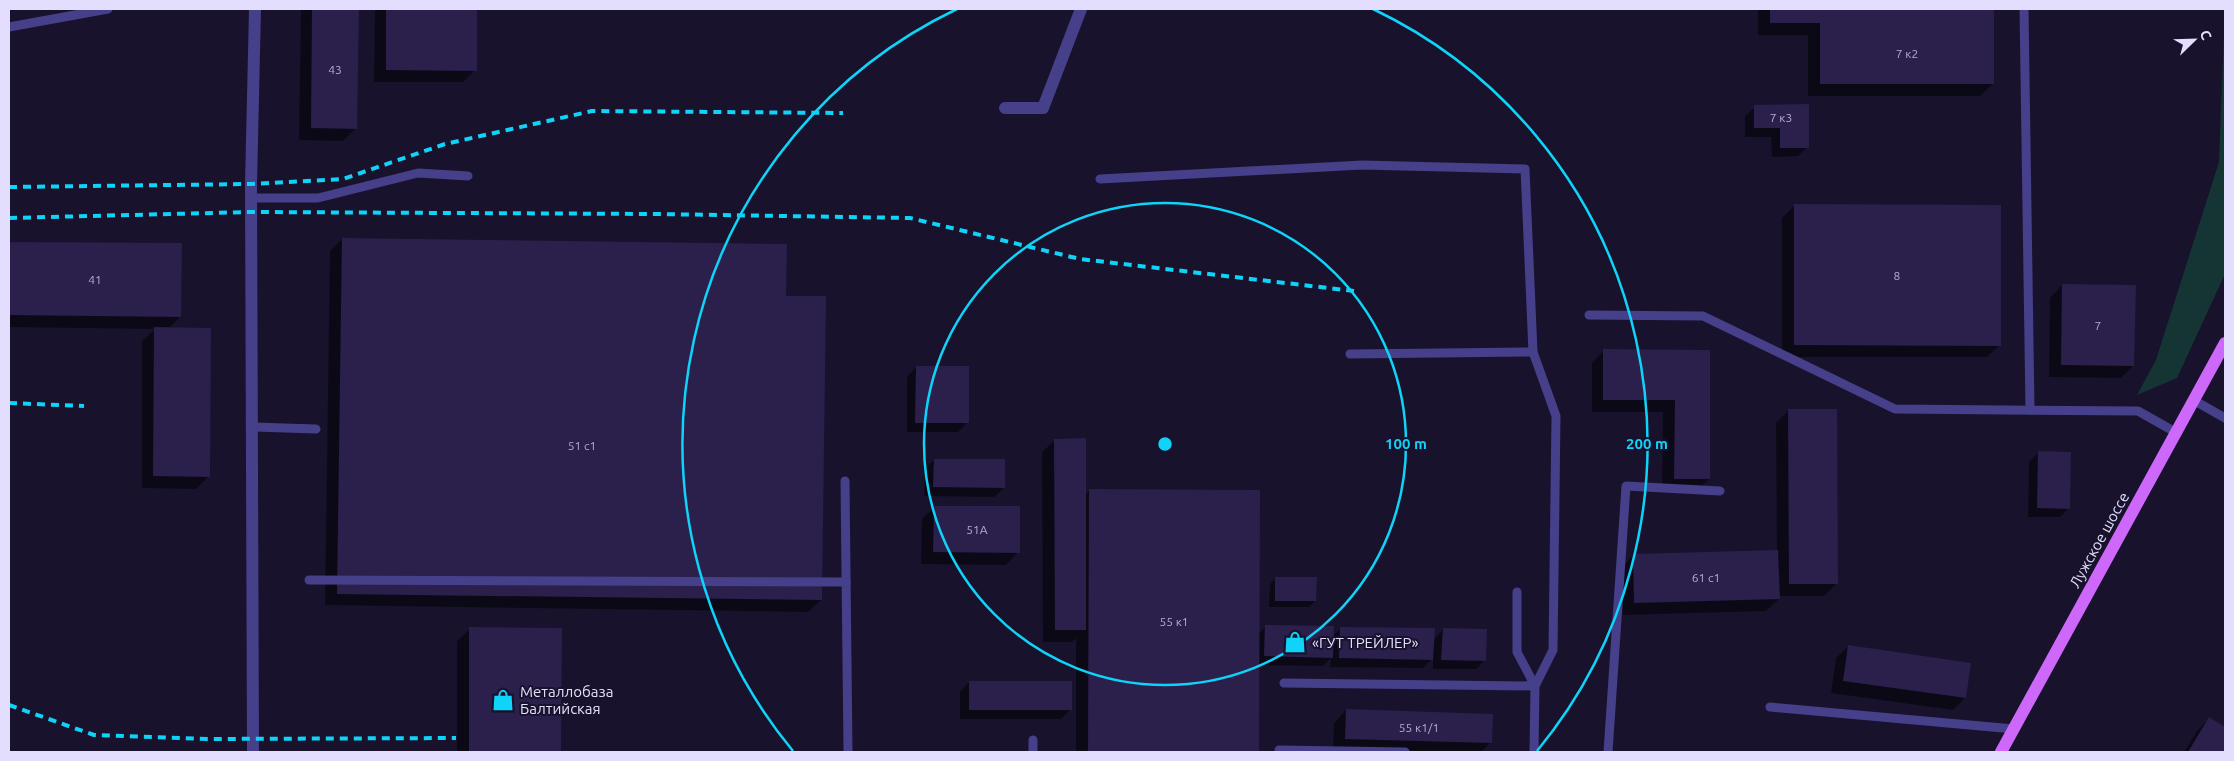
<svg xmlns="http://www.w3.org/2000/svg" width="2234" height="761" viewBox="0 0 2234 761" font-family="Ubuntu,sans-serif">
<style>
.green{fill:#153535}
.shadow{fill:#0007}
.building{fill:#2b1f4c}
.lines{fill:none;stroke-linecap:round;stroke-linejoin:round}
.service{stroke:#463f89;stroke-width:9}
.minor{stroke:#463f89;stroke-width:12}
.primary{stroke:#cd68fb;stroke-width:12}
.rail{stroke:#0fd3f8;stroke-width:4;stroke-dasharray:8 6;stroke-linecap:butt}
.ring{fill:none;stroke:#0fd3f8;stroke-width:2.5}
.labels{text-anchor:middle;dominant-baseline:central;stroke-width:4;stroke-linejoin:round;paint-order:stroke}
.number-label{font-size:12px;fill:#b5aed2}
.street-label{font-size:15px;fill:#e3defe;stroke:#18122c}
.poi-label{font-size:15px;fill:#e3defe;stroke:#18122c;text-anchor:start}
.centre{fill:#0fd3f8;stroke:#18122c;stroke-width:2.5}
.ring-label{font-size:15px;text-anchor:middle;font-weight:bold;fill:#0fd3f8;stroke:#18122c;stroke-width:4;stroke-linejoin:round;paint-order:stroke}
</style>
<rect width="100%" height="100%" fill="#18122c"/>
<path class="green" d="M2225 9V274L2177 378 2137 395 2156 360 2219 162Z"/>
<g class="shadow">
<path d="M301 9H357L356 128 343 141 299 140Z"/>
<path d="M375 9H476L475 70 463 82H374Z"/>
<path d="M1758 9H1993V84L1980 96H1808V35H1758Z"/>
<path d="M1755 107 1807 147 1798 156 1772 157 1771 137H1745V116Z"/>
<path d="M1794 206 2000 345 1987 357H1782V218Z"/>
<path d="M342 239 821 600 808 612 325 605 330 251Z"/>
<path d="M9 243 181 245 180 317 168 329 209 476 196 489 142 488V341L155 329 9 327Z"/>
<path d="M2062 285 2133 366 2121 378 2049 377 2050 298Z"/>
<path d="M1604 350 1709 351V479L1696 491H1662L1663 412H1592V363Z"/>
<path d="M916 367 967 423 958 432H907V377Z"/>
<path d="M1789 410 1836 584 1824 596H1779V599L1766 611 1623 615 1621 568 1634 555 1777 551 1776 423Z"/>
<path d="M1055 440 1085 495 1089 491 1258 634 1266 627 1332 637 1341 628 1433 640 1443 630 1485 660 1476 669H1433V658L1423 668 1330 667 1331 658 1323 666 1258 665V752H1076V638L1072 642H1043L1042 452Z"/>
<path d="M2039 452 2069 508 2060 517H2028L2029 462Z"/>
<path d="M934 460 1004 488 994 497 924 496 925 469Z"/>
<path d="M934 507 1018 552 1006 565 921 564 922 519Z"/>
<path d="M1276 578 1315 601 1309 607H1269L1270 584Z"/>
<path d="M470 629H561L560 752H457V641Z"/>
<path d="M1849 646 1965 698 1953 710 1831 693 1836 658Z"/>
<path d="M969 682 1071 709 1061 719H960V692Z"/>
<path d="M1346 710 1491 742 1481 752 1333 751 1334 723Z"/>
<path d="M2210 718 2225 728V752H2184L2197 731Z"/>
</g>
<g class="building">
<path d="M312 9H359L357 129 311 128Z"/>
<path d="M386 9H477V71L386 70Z"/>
<path d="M1770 9H1994V84H1820V23H1770Z"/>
<path d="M1809 104V148H1780V128H1754V105Z"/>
<path d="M1794 204 2001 205V346L1794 345Z"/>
<path d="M342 238 787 244 786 296H826L822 600 337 594Z"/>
<path d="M9 242 182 243 181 317 9 315Z"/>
<path d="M2062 284 2136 285 2134 366 2061 365Z"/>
<path d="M154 327 211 328 210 477 153 476Z"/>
<path d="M1603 349 1710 350V479H1674L1675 400H1603Z"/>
<path d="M916 366H969V423H915Z"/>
<path d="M1788 409H1837L1838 584H1789Z"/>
<path d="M1086 438V630H1055L1054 439Z"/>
<path d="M2038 451 2071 452 2070 509 2037 508Z"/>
<path d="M934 459H1005V488L933 487Z"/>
<path d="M1089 489 1260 490 1259 752H1088Z"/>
<path d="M934 506H1020V553L933 552Z"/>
<path d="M1778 550 1780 599 1634 603 1633 554Z"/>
<path d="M1275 577H1317L1316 601H1275Z"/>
<path d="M1265 625 1334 626 1333 658 1264 656Z"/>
<path d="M469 627 562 628 561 752H469Z"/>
<path d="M1340 627 1435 628 1433 660 1339 658Z"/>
<path d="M1443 628 1487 629 1486 661 1441 660Z"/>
<path d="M1848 645 1971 663 1966 698 1843 681Z"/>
<rect x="969" y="681" width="103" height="29"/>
<path d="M1346 709 1493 714 1492 743 1345 739Z"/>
<path d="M2209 717 2225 727V752H2188Z"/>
</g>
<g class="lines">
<g class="service">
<path d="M2024 9 2030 410"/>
<path d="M9 27 108 9"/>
<path d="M1100 179 1362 165 1525 169 1533 352 1556 416 1553 650 1535 686 1534 752"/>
<path d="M251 198H318L418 173 468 176"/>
<path d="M1589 315 1703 316 1895 409 2138 411 2177 433"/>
<path d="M1350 354 1533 352"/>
<path d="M2195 401 2225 418"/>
<path d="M252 427 316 429"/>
<path d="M845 481 848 752"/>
<path d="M309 580 846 582"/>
<path d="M1284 683 1535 686 1517 652V592"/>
<path d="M1770 707 2014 729"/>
<path d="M1279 750 1405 752"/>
<path d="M1033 752V740"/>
<path d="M1608 752 1626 486 1720 491"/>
</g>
<g class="minor">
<path d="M1005 108H1043L1081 9"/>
<path d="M253 752 251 184 255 9"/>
</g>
<path class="primary" d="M2001 752 2225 343"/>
<g class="rail">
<path d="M9 187 251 184 343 179 445 144 592 111 843 113"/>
<path d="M9 218 251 212 657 214 910 218 1080 259 1354 291"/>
<path d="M9 403 84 406"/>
<path d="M9 705 94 735 207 739 456 738"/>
</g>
</g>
<g class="ring">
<circle cx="1165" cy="444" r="241"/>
<path d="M793 751A482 482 0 0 1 957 9M1373 9A482 482 0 0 1 1537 751"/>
</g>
<defs>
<g id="shop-bare" transform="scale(1.725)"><path d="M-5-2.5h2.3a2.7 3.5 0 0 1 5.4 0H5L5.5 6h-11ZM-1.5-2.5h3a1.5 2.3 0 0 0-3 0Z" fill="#0fd3f8" stroke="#18122c" stroke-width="2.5" paint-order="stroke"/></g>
</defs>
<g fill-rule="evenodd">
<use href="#shop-bare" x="1295" y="642"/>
<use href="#shop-bare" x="503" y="700"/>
</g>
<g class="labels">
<g class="number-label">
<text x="1907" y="53">7 к2</text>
<text x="335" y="69">43</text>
<text x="1781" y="117">7 к3</text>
<text x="1897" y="275">8</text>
<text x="95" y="279">41</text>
<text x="2098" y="325">7</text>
<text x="582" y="445">51 с1</text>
<text x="977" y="529">51А</text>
<text x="1706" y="577">61 с1</text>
<text x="1174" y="621">55 к1</text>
<text x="1419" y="727">55 к1/1</text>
</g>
<g class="street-label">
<text transform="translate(2099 540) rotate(-61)">Лужское шоссе</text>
</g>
<g class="poi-label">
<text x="1312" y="642">«ГУТ ТРЕЙЛЕР»</text>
<text x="520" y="691">Металлобаза<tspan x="520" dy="17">Балтийская</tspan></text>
</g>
</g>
<circle cx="1165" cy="444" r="8" class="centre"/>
<g class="ring-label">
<text x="1406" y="449">100 m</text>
<text x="1647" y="449">200 m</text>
</g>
<rect width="2234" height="761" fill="none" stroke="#e3defe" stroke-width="20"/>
<g transform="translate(2194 40) rotate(67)" stroke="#18122c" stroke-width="4" paint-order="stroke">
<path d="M0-4L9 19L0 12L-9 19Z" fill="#e3defe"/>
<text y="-8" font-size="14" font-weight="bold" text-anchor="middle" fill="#e3defe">С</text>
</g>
</svg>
